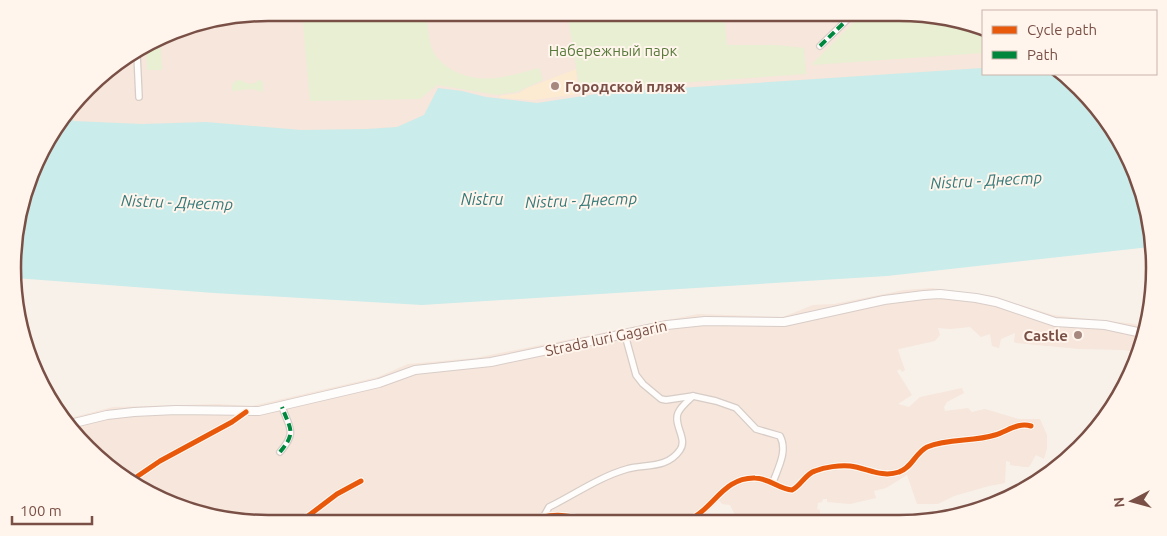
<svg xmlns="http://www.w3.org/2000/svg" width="1167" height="536" viewBox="0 0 1167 536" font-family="Ubuntu,sans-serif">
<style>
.residential{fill:#f6e6db}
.green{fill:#e8efd3}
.sand{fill:#fcebd1}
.water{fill:#caecea}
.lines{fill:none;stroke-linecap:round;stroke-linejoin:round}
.street-casing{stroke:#d7ccc6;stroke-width:8}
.secondary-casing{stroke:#d9cdc8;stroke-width:10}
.street{stroke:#fefdfc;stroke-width:5.5}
.secondary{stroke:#fefdfc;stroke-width:8}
.quiet{stroke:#00873e;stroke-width:4;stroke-dasharray:8 4;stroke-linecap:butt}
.cycleway-casing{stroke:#fff5ec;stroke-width:8}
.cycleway{stroke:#e8590c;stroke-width:5}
.poi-dot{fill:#a6887f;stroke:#fff5ec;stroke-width:2}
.labels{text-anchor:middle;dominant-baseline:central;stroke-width:4;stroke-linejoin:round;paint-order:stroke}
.park-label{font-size:15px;fill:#587b3b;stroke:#fff5ec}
.poi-label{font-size:15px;font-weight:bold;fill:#7a5046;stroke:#fff5ec;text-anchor:start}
.street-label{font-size:15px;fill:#7a5046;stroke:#fff5ec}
.water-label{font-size:16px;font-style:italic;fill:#357979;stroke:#fff5ec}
.rim{fill:none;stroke:#7a5046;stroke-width:2.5}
</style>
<rect width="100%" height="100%" fill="#f8f1ea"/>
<g class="residential">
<path d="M268 13H899L983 29V74H1059L1079 87 1135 170 47 140 100 76 186 26Z"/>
<path d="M932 288 992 296 1053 315 1136 324 1143 327 1138 352 1123 350 1079 349 1016 343 1014 342 1015 333 1001 339 999 348 992 346 990 334 981 337 970 327 951 329 938 328 940 335 935 341 899 349 898 350 905 370 902 372 900 369 897 371 912 395 898 404 909 407 920 397 962 388 964 393 947 402 944 407 945 411 968 408 972 412 985 409 1019 419H1040L1047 435V448L1044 459 1036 455 1029 467H1024L1010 465V462L1006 461 1005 483 989 486 954 496 938 504H917L907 475 886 488 874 491 876 498 850 504 827 502V499H823L822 502 818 503 817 509 820 510V514L800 517 801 519 812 518V522H784L783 518 769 519 768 514 761 515 763 522H748V516L736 517 730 505 722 504 718 499 711 507 692 522H587L568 518H552L537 523H268L170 504 99 460 66 419 113 407 218 404 252 406 378 377 408 364 475 358 698 314 783 317 813 305 834 304 904 290Z"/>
</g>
<g class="green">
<path d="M302 13H426C429 25 427 40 433 51 437 59 444 65 452 70 483 86 508 76 539 68L543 80 517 92 497 95 437 85 420 99 310 101Z"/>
<path d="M567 13H724L727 45H777L804 48 806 74 580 90Z"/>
<path d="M870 13H899L983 29V53L811 65 859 17Z"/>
<path d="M160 41 162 70H147L146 49Z"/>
<path d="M240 80C248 84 252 86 259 80L263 82V92L252 89 232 91V85L235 81Z"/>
</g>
<path class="sand" d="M576 69 578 94 533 100 501 98 499 96 519 93 527 88Z"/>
<path class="water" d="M983 68V74H1059L1079 87 1135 170 1150 247 887 276 422 305 214 293 15 278 17 218 47 140 73 108V121L142 124 206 122 301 130 367 129 397 127 424 115 438 88 462 91 486 97 537 103 603 93Z"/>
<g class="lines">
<g class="street-casing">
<g id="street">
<path d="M820 46 854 13"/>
<path d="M137 54 139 97"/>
<path d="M625 335 636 375 643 384 661 399 666 400 693 396 716 401 736 408 756 429 780 436C788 451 778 468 773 482"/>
<path d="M280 452C297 432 290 429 282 407"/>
<path d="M132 480 160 461 232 422 246 412"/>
<path d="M544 516 549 507 555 504C578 492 602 476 627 469 645 464 667 469 680 450 688 439 673 425 678 413 681 406 688 401 693 396"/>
<path d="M683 522C712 514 721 477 755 478 769 478 779 489 792 490 801 486 805 474 815 471 825 467 840 465 850 466 867 468 881 478 899 472 912 468 915 453 927 447 949 438 973 442 995 435 1008 431 1018 422 1031 426"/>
<path d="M289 523 308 516 337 494 361 481"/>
<path d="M530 523C549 510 574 516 595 522"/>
</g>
</g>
<g class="secondary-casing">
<path id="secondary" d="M70 424 107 415 134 412 176 410 259 411 379 383 415 370 491 362 667 325 705 321 784 322 884 300 924 295 940 294 976 298 996 302 1055 322 1105 325 1142 333"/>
</g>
<use href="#street" class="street"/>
<use href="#secondary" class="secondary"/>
<g class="quiet">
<path d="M820 46 854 13"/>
<path d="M280 452C297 432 290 429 282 407"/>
</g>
<g class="cycleway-casing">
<g id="cycleway">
<path d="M132 480 160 461 232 422 246 412"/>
<path d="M683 522C712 514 721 477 755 478 769 478 779 489 792 490 801 486 805 474 815 471 825 467 840 465 850 466 867 468 881 478 899 472 912 468 915 453 927 447 949 438 973 442 995 435 1008 431 1018 422 1031 426"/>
<path d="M289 523 308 516 337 494 361 481"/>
<path d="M530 523C549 510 574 516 595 522"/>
</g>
</g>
<use href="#cycleway" class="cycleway"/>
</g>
<g class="poi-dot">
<circle cx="555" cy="86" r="5"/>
<circle cx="1078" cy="335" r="5"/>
</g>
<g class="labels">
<g class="park-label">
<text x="613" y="50">Набережный парк</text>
</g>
<g class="poi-label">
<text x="565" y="86">Городской пляж</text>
<text x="1068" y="335" text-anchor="end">Castle</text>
</g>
<g class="street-label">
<text transform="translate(606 338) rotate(-12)">Strada Iuri Gagarin</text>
</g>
<g class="water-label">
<text transform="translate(986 180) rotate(-3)">Nistru - Днестр</text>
<text x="482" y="199">Nistru</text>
<text transform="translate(581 200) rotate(-2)">Nistru - Днестр</text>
<text transform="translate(177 202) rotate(2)">Nistru - Днестр</text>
</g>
</g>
<path d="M0 0H1167V536H0ZM268 21H899A247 247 0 0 1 1146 268V268A247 247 0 0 1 899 515H268A247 247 0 0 1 21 268V268A247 247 0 0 1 268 21Z" fill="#fff5ec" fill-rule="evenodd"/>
<path class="rim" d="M268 21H899A247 247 0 0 1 1146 268V268A247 247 0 0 1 899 515H268A247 247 0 0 1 21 268V268A247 247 0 0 1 268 21Z"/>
<rect x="982" y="10" width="175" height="65" fill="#fff5ec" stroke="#cab3aa"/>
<rect x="992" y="26" width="25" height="8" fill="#e8590c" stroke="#cab3aa"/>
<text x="1027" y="35" font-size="15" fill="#7a5046">Cycle path</text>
<rect x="992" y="51" width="25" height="8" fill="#00873e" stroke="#cab3aa"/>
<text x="1027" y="60" font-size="15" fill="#7a5046">Path</text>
<g transform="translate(1132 501) rotate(264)" stroke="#fff5ec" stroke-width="4" paint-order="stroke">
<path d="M0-4L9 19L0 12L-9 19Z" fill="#7a5046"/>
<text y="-8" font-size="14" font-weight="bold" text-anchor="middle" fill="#7a5046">N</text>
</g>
<path d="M12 516v8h80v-8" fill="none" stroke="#7a5046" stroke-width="2.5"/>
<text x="20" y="516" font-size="15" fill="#7a5046" stroke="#fff5ec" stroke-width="4" paint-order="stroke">100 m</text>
</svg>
